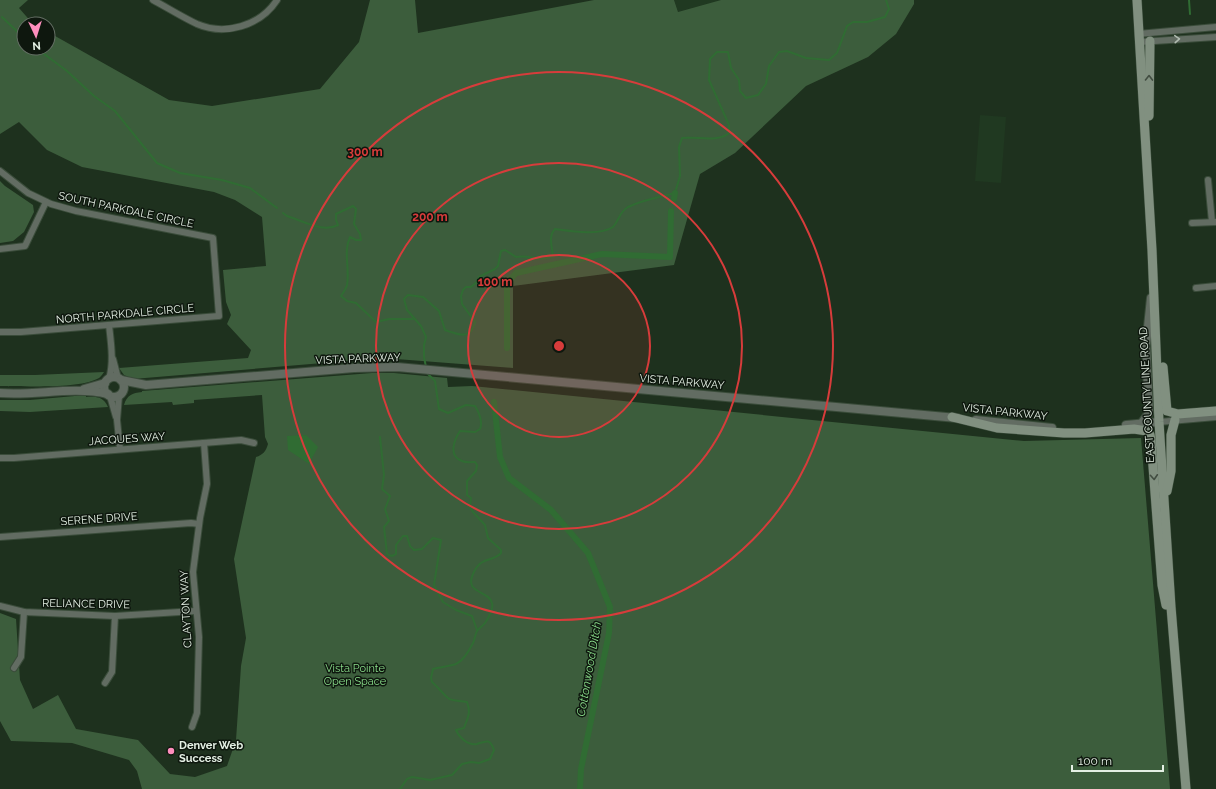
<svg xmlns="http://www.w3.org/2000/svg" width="1216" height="789" viewBox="0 0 1216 789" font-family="Raleway,sans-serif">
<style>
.built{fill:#203921}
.green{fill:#3c5d3c}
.water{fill:#306c33}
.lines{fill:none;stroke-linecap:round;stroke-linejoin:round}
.stream{stroke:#306c33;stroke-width:2}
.canal{stroke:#306c33;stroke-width:6}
.minor-casing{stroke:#3a4c3a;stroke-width:8}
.tertiary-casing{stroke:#3a4c3a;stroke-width:10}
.secondary-casing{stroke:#3a4c3a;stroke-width:10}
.minor{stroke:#626c62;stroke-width:6}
.tertiary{stroke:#626c62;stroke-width:8}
.secondary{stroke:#819080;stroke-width:9}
.oneway{stroke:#b0bbb0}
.oneway2{stroke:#424d41}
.ring{fill:none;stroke:#d73c3b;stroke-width:2}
.poi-dot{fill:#fe8ebd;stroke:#0e170e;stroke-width:1.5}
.labels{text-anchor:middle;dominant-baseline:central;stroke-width:3;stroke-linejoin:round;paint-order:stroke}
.street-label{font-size:11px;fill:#e4f0e4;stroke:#0e170e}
.park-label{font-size:11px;fill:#8add8b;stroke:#0e170e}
.poi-label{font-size:11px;font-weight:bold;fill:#e4f0e4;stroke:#0e170e;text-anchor:start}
.water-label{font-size:12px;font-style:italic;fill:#88da89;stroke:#0e170e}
.centre{fill:#d73c3b;stroke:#0e170e;stroke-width:2}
.ring-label{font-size:12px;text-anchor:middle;font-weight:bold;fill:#d73c3b;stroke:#0e170e;stroke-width:3;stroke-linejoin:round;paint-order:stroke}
</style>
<rect width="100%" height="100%" fill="#1e311e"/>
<g class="built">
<path d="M674 0H721L678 12Z"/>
<path d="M980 115 1006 117 1001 183 975 181Z"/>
</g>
<g class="green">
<path d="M0 0H28L19 8 33 24H24V48H48V32L169 100 212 106 320 89 359 42 370 0H415L418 33 594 0H674L678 12 721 0H914V4L896 34 868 57 806 86 735 153 700 174 674 265 513 286V368L396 359 359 360 133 379 124 375 119 368 248 358 251 350 227 324 231 315 226 302 223 270 266 266 262 217 235 200 214 192 82 167 47 150 19 122 0 134Z"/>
<path d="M0 181 5 186 33 205 34 212 24 232 13 241 0 243Z"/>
<path d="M104 372C102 375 100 378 97 379 78 389 22 386 0 386V375H35Z"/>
<path d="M372 373H394L447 378 448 387 472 386 1024 441 1141 438 1170 789H142L137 771 129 760 72 743 11 741 0 721V613L16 619 20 680 33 709 58 695 76 729 138 740 170 774 195 777 227 766 236 740 241 666 246 638 234 559 256 457C263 455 266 451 268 444L265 437 262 395 194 400V403L173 405 172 402 124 405C127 395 132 393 142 392V391Z"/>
<path d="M86 395V397C96 396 104 397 108 407L30 412 0 411V400H30Z"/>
</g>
<path class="water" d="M306 435 318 447 309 464 288 450 287 436Z"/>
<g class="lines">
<g class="stream">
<path d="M1189 0 1190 14"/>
<path d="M2 17 24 38"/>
<path d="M36 48 67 71 94 96 115 111 157 163 180 173 222 180 250 188 277 208"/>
<path d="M283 213 287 216C303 221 323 233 338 225L336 220V214L353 206 356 209 354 224 360 234 361 240H356L350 237C343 252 350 269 347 285 346 289 343 293 341 296L347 301 356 303 376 322 389 319H413"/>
<path d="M426 367 424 357V345L426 337 421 326 407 310 404 299 408 295 423 297 439 311 445 330C459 335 471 340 475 322L462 304 461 296 463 290 466 287H471L477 282 479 277 495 269 498 266 501 251 505 250 516 257C530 254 538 263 553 256 552 247 548 236 555 229 570 231 600 236 613 227 619 221 619 212 628 207 642 200 660 197 675 193L680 176 679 147 682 138C697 136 717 143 729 133V125L709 80 710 59 717 52H728L731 68 739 80 740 91 746 98 758 95 766 84 769 66 779 52 787 51 806 58 829 60 837 53 847 26 853 22H867L885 17 889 9 886 0"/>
<path d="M380 437 384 475 382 489 390 496 385 509 389 521 384 527 387 554 392 556 396 554V545L403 536H407L410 546 414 550 422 549 433 538 441 540 434 585 443 602 456 610 472 616 477 630"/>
<path d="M400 789 407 779 412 777 430 780 452 775 462 764 471 762 479 763 490 759 494 750C490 738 486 741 477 744 468 746 459 737 456 730L464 728C468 717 471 713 467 702 461 700 453 702 448 698 443 694 438 687 432 682L431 678 433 669C436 668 455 665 456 664 463 661 470 649 473 643 475 639 475 635 477 631 479 628 483 626 485 623 488 619 494 608 492 603 489 590 464 594 473 574 481 555 492 563 501 553V550L488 538 485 525 473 512 470 507 471 498 467 495V481L476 471 477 465 475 462C471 462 466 463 462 461 448 456 454 440 460 431L475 432 480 429C483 422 479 412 475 406L466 405 448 413 439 409 435 381 428 374 427 372"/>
</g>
<g class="canal">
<path d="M674 199 675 193"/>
<path d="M507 348V283L516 273 602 254 670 257 671 211"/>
<path d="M494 402 500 457 509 478 551 510 588 553 610 607 609 633 581 769 580 789"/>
</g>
<g class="minor-casing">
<g id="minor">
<path d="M153 0C168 8 182 17 197 24 225 36 260 26 277 0"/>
<path d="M1138 34 1216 27"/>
<path d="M1139 42 1216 37"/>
<path d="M0 171 28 193 51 204 76 211 213 238 219 316 21 332H0"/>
<path d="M1208 180 1212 222"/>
<path d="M1192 223 1216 222"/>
<path d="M0 249 25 246 46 202"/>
<path d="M1196 288 1216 286"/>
<path d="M113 359 118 378"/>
<path d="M109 379C114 362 111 343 109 325"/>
<path d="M110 396 116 417"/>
<path d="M119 396 117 420 120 449"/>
<path d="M1159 422 1216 417"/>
<path d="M0 458H14L241 440 254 443"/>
<path d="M0 537 191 523 199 524"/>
<path d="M0 606 24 612 115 616 196 611"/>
<path d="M14 668 21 657 24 612"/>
<path d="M105 683 112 672 115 616"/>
<path d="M192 727 197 713 199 637 193 572 200 518 207 484 204 443"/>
</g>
</g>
<g class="tertiary-casing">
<g id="tertiary">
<circle cx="114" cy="387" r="10"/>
<path d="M121 380 146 385 354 368 397 367 957 418"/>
<path d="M84 389 105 383"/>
<path d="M0 393C36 396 72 386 108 394"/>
<path d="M976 420 1052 428"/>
<path d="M1141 424 1149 413 1146 346 1151 298"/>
<path d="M1126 425 1159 422"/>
</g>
</g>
<g class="secondary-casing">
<g id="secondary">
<path d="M1137 0 1152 250 1159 422 1171 607 1186 789"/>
<path d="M1149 116 1150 41"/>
<path d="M1163 367 1167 411 1178 414 1216 411"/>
<path d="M952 417 997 428 1064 433H1085L1134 429 1147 431 1150 435 1151 440 1162 585 1166 605"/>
<path d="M1167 491 1171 471V435L1175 420"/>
</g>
</g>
<use href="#minor" class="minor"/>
<use href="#tertiary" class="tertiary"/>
<use href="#secondary" class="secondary"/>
</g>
<defs><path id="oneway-chevron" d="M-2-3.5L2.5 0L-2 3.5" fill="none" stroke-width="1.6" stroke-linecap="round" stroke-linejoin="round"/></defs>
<use class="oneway" href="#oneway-chevron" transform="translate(1177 39) rotate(-4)"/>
<g class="oneway2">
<use href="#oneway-chevron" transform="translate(1149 78) rotate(-89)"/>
<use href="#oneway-chevron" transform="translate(1154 477) rotate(86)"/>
</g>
<circle cx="559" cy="346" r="91" fill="#d73c3b" fill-opacity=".12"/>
<g class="ring">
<circle cx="559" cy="346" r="91"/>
<circle cx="559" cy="346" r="183"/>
<circle cx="559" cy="346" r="274"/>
</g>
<circle class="poi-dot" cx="171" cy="751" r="4"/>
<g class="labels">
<g class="street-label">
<text transform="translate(126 210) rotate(12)">SOUTH PARKDALE CIRCLE</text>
<text transform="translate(125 314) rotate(-5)">NORTH PARKDALE CIRCLE</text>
<text transform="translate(358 359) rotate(-2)">VISTA PARKWAY</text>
<text transform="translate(682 382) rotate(5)">VISTA PARKWAY</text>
<text transform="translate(1147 395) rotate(-93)">EAST COUNTY LINE ROAD</text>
<text transform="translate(1005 412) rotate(6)">VISTA PARKWAY</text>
<text transform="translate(127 439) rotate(-4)">JACQUES WAY</text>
<text transform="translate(99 519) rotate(-4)">SERENE DRIVE</text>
<text transform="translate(86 604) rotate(1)">RELIANCE DRIVE</text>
<text transform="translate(186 609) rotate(-93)">CLAYTON WAY</text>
</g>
<g class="park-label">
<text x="355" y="668">Vista Pointe<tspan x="355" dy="13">Open Space</tspan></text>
</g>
<g class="poi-label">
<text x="179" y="745">Denver Web<tspan x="179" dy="13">Success</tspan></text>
</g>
<g class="water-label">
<text transform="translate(589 669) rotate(-80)">Cottonwood Ditch</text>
</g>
</g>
<circle cx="559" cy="346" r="6" class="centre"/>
<g class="ring-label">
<text x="365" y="156">300 m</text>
<text x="430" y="221">200 m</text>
<text x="495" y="286">100 m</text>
</g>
<g transform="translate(36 36) rotate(176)"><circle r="19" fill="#0e170e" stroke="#646e64"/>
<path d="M0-3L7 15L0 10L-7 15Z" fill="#fe8ebd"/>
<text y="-6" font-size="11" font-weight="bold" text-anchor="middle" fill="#e4f0e4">N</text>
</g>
<path d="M1072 765v6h91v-6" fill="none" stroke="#e4f0e4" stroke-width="2"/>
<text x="1078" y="765" font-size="12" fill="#e4f0e4" stroke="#0e170e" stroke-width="3" paint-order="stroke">100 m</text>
</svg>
